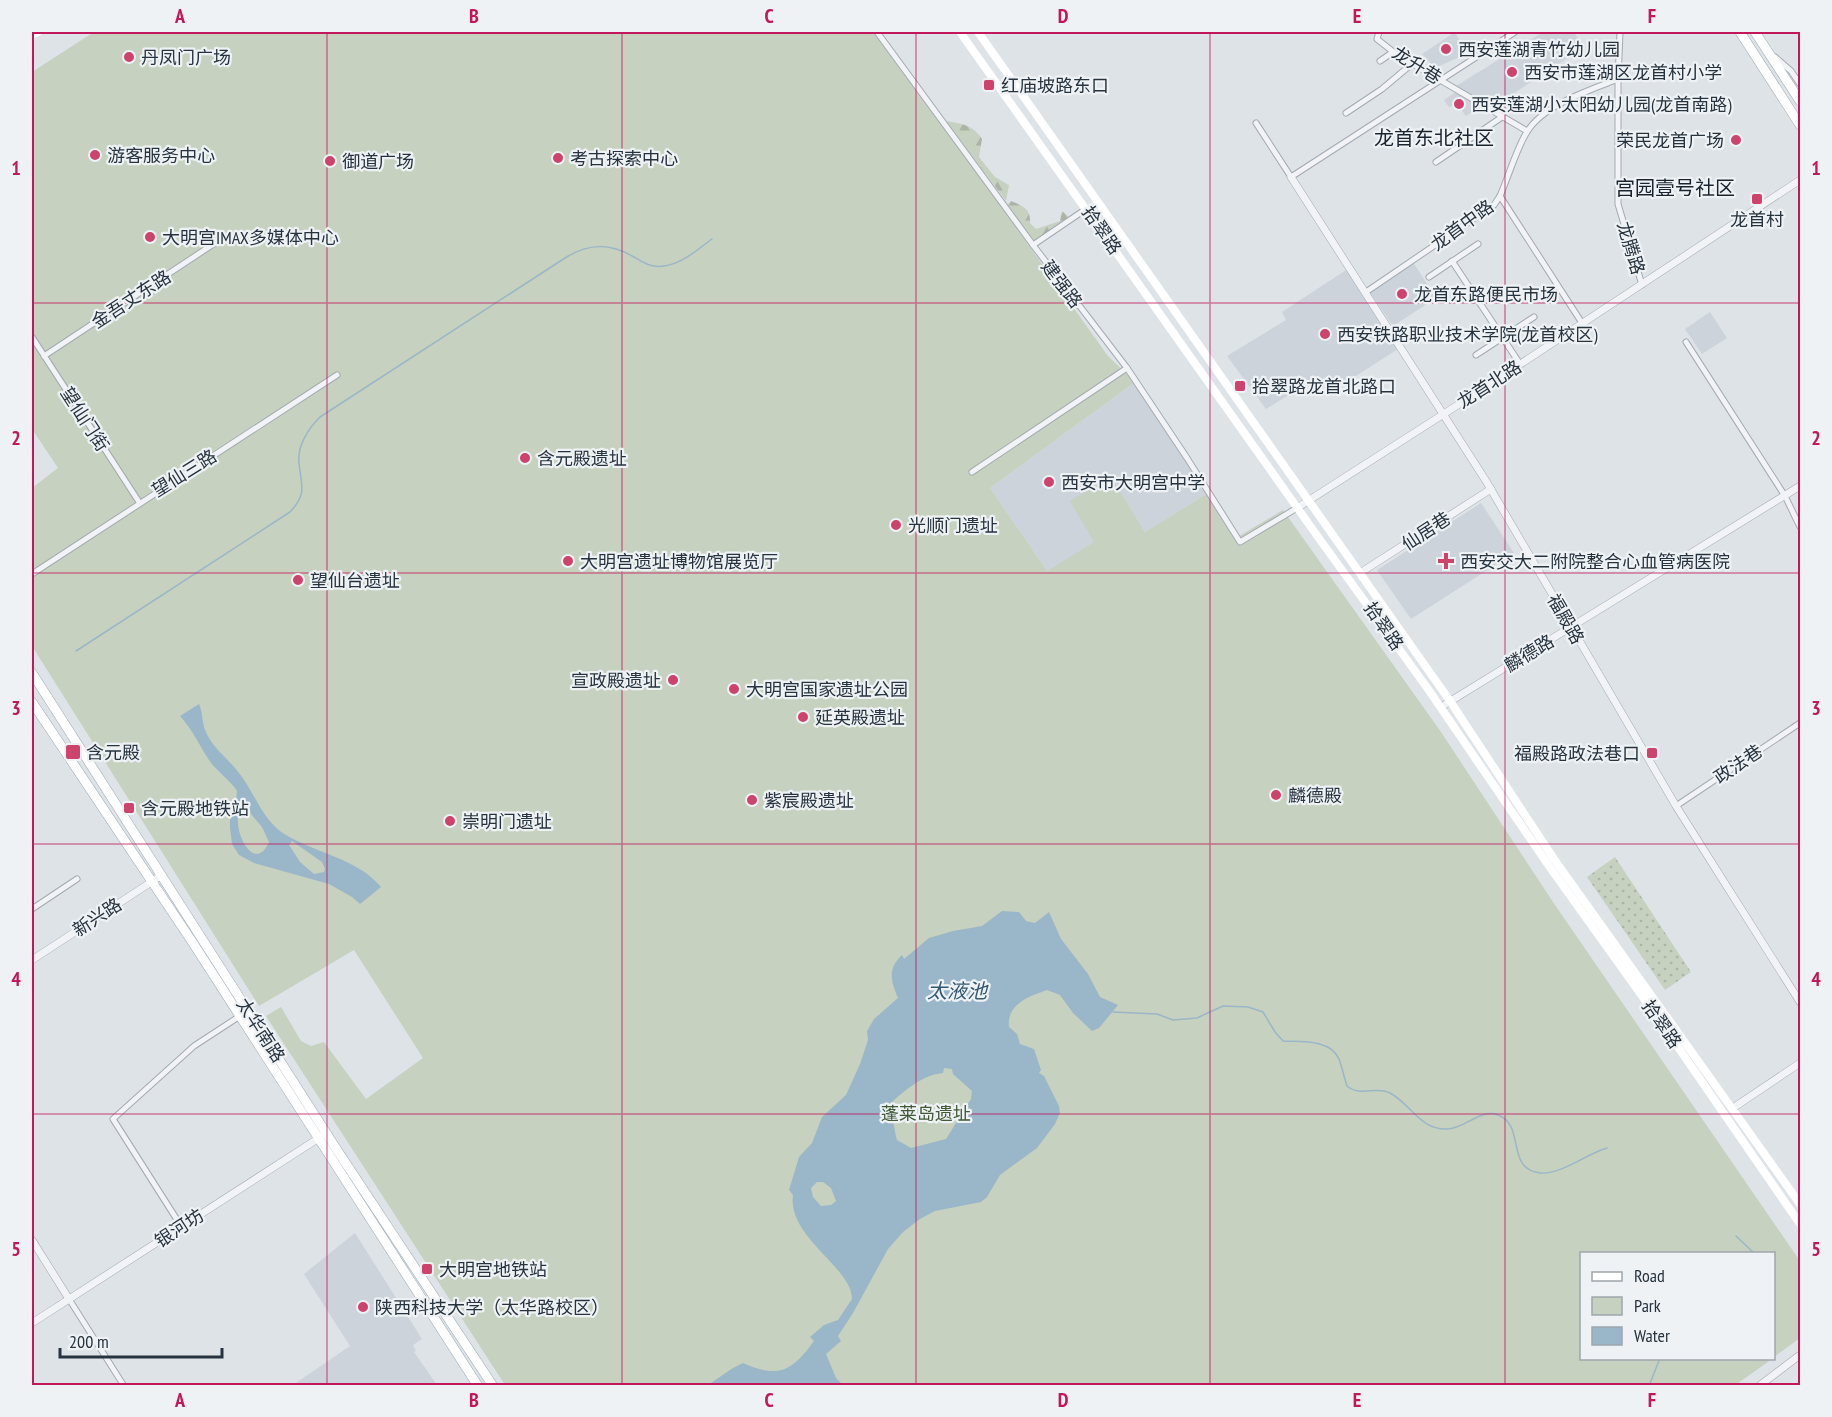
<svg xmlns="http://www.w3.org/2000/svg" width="1832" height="1417" viewBox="0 0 1832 1417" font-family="'PT Sans Narrow','Noto Sans SC',sans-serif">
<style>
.built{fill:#ccd3da}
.grass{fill:url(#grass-dots)}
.forest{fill:url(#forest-firs)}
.park{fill:#c7d1bf}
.water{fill:#99b7c8;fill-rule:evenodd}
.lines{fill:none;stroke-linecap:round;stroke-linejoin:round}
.stream{stroke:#99b7c8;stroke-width:1.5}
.minor-casing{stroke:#a3abb2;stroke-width:7}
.tertiary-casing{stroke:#a3abb2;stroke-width:8}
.primary-casing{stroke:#9ea9b3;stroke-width:10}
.minor{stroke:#f1f3f6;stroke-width:5}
.tertiary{stroke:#f1f3f6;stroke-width:7}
.secondary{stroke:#fff;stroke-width:8}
.primary{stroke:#fff;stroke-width:9}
.grid{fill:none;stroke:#c2185b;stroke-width:1.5;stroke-opacity:0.55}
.poi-dot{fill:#cd436c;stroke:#eef2f5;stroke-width:2}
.labels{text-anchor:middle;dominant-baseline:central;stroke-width:4.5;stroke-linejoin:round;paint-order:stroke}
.poi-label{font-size:18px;fill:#27333e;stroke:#eef2f5;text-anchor:start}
.street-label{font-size:18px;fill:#27333e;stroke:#eef2f5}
.park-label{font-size:18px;fill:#415a35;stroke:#eef2f5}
.neighbourhood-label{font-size:20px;fill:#1a242f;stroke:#eef2f5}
.water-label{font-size:20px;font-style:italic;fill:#325872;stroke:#eef2f5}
.neatline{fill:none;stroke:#c2185b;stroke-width:2}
.grid-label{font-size:20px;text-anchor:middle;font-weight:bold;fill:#c2185b}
</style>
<defs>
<pattern id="grass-dots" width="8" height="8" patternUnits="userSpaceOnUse" patternTransform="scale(1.5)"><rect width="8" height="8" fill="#c7d1bf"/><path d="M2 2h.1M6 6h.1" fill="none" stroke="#abb4a5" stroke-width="1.8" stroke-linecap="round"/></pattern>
<pattern id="forest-firs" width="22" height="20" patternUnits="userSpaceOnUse" patternTransform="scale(1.5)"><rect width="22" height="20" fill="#c7d1bf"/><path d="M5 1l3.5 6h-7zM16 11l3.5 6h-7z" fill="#abb4a5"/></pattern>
</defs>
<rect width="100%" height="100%" fill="#dee3e8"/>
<g class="built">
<path d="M1455 32 1466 54 1435 68 1422 54Z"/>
<path d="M1543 32H1574L1583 48 1491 108 1456 86Z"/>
<path d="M1457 91 1469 98 1477 109 1466 116 1457 104 1449 107 1444 100Z"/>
<path d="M1413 262 1436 298 1393 326 1369 291Z"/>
<path d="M1346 270 1398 349 1331 392 1318 377 1266 409 1227 356 1286 320 1282 312Z"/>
<path d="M1710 312 1727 338 1702 354 1685 329Z"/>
<path d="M1135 382 1208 493 1145 532 1110 477 1095 542 1047 571 990 488Z"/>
<path d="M1481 503 1514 553 1411 619 1377 570Z"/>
<path d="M355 1233 422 1339 413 1345 416 1351 414 1352 437 1385H293L350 1346 304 1274Z"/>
</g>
<path class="grass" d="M1615 857 1691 972 1665 990 1587 877Z"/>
<g class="forest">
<path d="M946 121C963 124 973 125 982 139L979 157 995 177 1009 185 1006 201Z"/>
<path d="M1011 201C1023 206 1031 209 1030 223L1036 229 1060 221 1062 211 1070 218 1035 242 1007 205Z"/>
</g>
<path class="park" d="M94 32H876L1108 356 1135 382 990 488 1047 571 1094 542 1070 501 1110 476 1145 532 1208 493 1236 538 1283 510 1441 732 1555 905 1800 1261V1338L1774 1357V1254H1582V1358L1772 1359 1734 1386 505 1385 266 1016 281 1007 301 1041 311 1046 324 1042 366 1099 423 1058 354 950 259 1006 32 646V488L58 468 32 429V72Z"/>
<g class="water">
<path d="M199 704C203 713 202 722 205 730 212 748 229 759 239 773 255 793 263 822 286 835 316 853 358 859 381 887L360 904 352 897 329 884 254 863 239 855 232 844 230 828V819L236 802 237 791C230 780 219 773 211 763 200 747 193 730 180 716ZM245 804 249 805 251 814 262 827 269 842C256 871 238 840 238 822 237 816 242 809 245 804ZM292 841 322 862 325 869 324 872 314 874 300 862 289 845Z"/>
<path d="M1002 911 1019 912 1026 921 1035 923 1049 912 1061 939 1088 974 1100 997 1118 1005 1099 1028 1092 1031 1073 1013 1060 995 1047 990C1030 996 1006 1004 1009 1027L1017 1034 1020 1044 1034 1049 1041 1070 1039 1073 1044 1076 1059 1106 1060 1113 1055 1124 1037 1148 1000 1175 987 1197 981 1202 935 1211 920 1219 903 1232 888 1249 853 1313 838 1336 841 1341 826 1354 836 1378 843 1385H708L733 1368 743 1363C779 1379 792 1371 814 1341L810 1337 824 1325 838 1320 852 1299C852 1267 787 1237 793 1195L789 1190 799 1157 812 1143 822 1117 846 1095 860 1064 868 1040 867 1031 874 1019 898 998C891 981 887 969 902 955L904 959 929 938 953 931 982 926ZM944 1068 952 1069 953 1074 972 1091 971 1099 946 1139 911 1148 897 1140C894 1130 894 1118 890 1109L891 1103C906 1089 923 1075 943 1073ZM817 1182H823L831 1188 836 1201 831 1205 821 1206 813 1197 811 1188Z"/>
</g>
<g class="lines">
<g class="stream">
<path d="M76 651 290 512C308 493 301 485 299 463 297 446 308 429 320 417L565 258C589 243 610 243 634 257 644 263 652 268 664 266 682 264 698 249 712 239"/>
<path d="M1113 1012 1157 1014 1173 1020 1197 1018 1223 1006 1248 1007 1263 1012 1275 1032 1283 1041C1301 1042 1331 1039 1339 1059 1342 1067 1344 1077 1347 1086 1360 1097 1376 1086 1390 1093 1411 1104 1420 1130 1447 1129 1465 1129 1480 1108 1498 1115 1526 1125 1505 1169 1540 1173 1561 1175 1588 1153 1607 1148"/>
<path d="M1736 1236 1755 1254"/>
<path d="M1649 1386 1660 1358"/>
</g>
<g class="minor-casing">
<g id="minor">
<path d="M877 32 1033 245 1127 368 1187 458 1240 542 1297 508"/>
<path d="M1379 32 1377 39 1396 54 1527 131"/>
<path d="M1620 32 1618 79V204L1642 285"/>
<path d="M1775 57 1791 71 1800 84"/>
<path d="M1380 61 1393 52"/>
<path d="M1346 113 1382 89 1413 63"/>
<path d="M1256 123 1291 177 1515 32"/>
<path d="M1436 162 1502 117"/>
<path d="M1500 196 1582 323"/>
<path d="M1033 245 1086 209"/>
<path d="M1452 261 1520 364"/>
<path d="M1429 277 1478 244"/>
<path d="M1366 292 1494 205 1500 196C1508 178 1517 147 1527 132 1543 105 1590 90 1618 79"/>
<path d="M32 337 139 502"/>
<path d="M1686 342 1785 496 1800 527"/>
<path d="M1476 355 1534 317"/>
<path d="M44 356 218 241"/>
<path d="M972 472 1127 368"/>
<path d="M32 574 337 375"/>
<path d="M1676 806 1800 723"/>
<path d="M32 909 77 879"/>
<path d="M181 1226 113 1119 194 1046 240 1016"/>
<path d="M69 1299 124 1386"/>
</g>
</g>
<g class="tertiary-casing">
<g id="tertiary">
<path d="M1291 177 1486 481 1676 806 1800 1002"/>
<path d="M1297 508 1478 392 1800 180"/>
<path d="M1360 573 1491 489"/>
<path d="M1441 707 1800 486"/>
<path d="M32 960 162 875"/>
<path d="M1733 1108 1800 1063"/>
<path d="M32 1240 69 1299"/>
<path d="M32 1323 322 1136"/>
<path d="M1759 1386 1800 1355"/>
</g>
</g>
<g class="primary-casing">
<g id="primary">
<path d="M1740 32 1800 125"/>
<path d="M1755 32 1800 101"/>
<path d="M32 673 335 1147 493 1386"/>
<path d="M32 702 193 943 478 1386"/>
</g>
</g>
<use href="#minor" class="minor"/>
<use href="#tertiary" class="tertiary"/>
<g class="secondary">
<path d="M960 32 1313 530 1428 689 1549 866 1660 1021 1800 1224"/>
<path d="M978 32 1450 701 1554 859 1800 1204"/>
<path d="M32 35 38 32"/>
</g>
<use href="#primary" class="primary"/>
</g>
<path class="grid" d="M327 32V1386M622 32V1386M916 32V1386M1210 32V1386M1505 32V1386M32 303H1800M32 573H1800M32 844H1800M32 1114H1800"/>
<g class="poi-dot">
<circle cx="1446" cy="49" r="6"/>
<circle cx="129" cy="57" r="6"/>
<circle cx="1512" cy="72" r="6"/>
<rect x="983" y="79" width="12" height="12" rx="3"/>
<circle cx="1459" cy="104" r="6"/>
<circle cx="1736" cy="140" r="6"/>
<circle cx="95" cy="155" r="6"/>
<circle cx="558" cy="158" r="6"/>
<circle cx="330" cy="161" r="6"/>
<rect x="1751" y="193" width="12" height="12" rx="3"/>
<circle cx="150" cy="237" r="6"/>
<circle cx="1402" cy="294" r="6"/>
<circle cx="1325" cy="334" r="6"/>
<rect x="1234" y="380" width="12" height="12" rx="3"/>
<circle cx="525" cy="458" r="6"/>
<circle cx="1049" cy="482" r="6"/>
<circle cx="896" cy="525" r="6"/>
<circle cx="568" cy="561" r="6"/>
<path d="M1443 552h6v6h6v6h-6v6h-6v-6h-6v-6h6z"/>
<circle cx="298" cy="580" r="6"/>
<circle cx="673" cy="680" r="6"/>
<circle cx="734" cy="689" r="6"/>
<circle cx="803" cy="717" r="6"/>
<rect x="65" y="744" width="16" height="16" rx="3"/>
<rect x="1646" y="747" width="12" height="12" rx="3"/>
<circle cx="1276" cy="795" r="6"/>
<circle cx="752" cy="800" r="6"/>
<rect x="123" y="802" width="12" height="12" rx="3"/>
<circle cx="450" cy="821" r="6"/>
<rect x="421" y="1263" width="12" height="12" rx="3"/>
<circle cx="363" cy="1307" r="6"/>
</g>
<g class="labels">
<g class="poi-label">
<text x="1458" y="49">西安莲湖青竹幼儿园</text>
<text x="141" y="57">丹凤门广场</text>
<text x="1524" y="72">西安市莲湖区龙首村小学</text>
<text x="1001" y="85">红庙坡路东口</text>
<text x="1471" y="104">西安莲湖小太阳幼儿园(龙首南路)</text>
<text x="1724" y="140" text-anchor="end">荣民龙首广场</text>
<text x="107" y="155">游客服务中心</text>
<text x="570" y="158">考古探索中心</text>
<text x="342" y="161">御道广场</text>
<text x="1757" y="219" text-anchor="middle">龙首村</text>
<text x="162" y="237">大明宫IMAX多媒体中心</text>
<text x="1414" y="294">龙首东路便民市场</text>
<text x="1337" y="334">西安铁路职业技术学院(龙首校区)</text>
<text x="1252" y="386">拾翠路龙首北路口</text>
<text x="537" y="458">含元殿遗址</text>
<text x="1061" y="482">西安市大明宫中学</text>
<text x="908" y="525">光顺门遗址</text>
<text x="580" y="561">大明宫遗址博物馆展览厅</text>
<text x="1460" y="561">西安交大二附院整合心血管病医院</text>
<text x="310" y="580">望仙台遗址</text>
<text x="661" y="680" text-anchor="end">宣政殿遗址</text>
<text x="746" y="689">大明宫国家遗址公园</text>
<text x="815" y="717">延英殿遗址</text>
<text x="86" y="752">含元殿</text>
<text x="1640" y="753" text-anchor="end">福殿路政法巷口</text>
<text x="1288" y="795">麟德殿</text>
<text x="764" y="800">紫宸殿遗址</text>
<text x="141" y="808">含元殿地铁站</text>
<text x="462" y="821">崇明门遗址</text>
<text x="439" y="1269">大明宫地铁站</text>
<text x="375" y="1307">陕西科技大学（太华路校区）</text>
</g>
<g class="street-label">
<text transform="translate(1417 65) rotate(32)">龙升巷</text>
<text transform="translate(1462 225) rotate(-36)">龙首中路</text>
<text transform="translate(1102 230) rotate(55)">拾翠路</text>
<text transform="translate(1631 248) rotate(73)">龙腾路</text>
<text transform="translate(1062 284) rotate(53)">建强路</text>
<text transform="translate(131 299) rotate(-33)">金吾丈东路</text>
<text transform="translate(1489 384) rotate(-33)">龙首北路</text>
<text transform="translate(85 419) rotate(57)">望仙门街</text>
<text transform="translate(184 473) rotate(-32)">望仙三路</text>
<text transform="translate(1426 531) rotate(-33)">仙居巷</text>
<text transform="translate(1566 619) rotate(60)">福殿路</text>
<text transform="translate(1384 626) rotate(55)">拾翠路</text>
<text transform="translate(1529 653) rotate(-31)">麟德路</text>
<text transform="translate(1738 764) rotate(-34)">政法巷</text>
<text transform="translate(97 917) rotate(-33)">新兴路</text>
<text transform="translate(1662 1024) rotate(55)">拾翠路</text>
<text transform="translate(261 1030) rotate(57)">太华南路</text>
<text transform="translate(179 1228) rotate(-33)">银河坊</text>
</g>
<g class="park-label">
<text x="926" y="1113">蓬莱岛遗址</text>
</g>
<g class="neighbourhood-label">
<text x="1434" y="138">龙首东北社区</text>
<text x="1675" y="188">宫园壹号社区</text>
</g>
<g class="water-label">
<text x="957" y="991">太液池</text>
</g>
</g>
<rect width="1832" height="1417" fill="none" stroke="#eef2f5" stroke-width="66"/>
<rect x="1580" y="1252" width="195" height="108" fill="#eef2f5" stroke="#9ea6ac" stroke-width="1.5"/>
<rect x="1592" y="1272" width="30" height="9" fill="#ffffff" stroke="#9ea6ac" stroke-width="1.5"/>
<text x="1634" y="1282" font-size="18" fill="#27333e">Road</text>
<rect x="1592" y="1297" width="30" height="18" fill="#c7d1bf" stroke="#9ea6ac" stroke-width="1.5"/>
<text x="1634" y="1312" font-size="18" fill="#27333e">Park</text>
<rect x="1592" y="1327" width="30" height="18" fill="#99b7c8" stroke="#9ea6ac" stroke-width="1.5"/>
<text x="1634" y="1342" font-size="18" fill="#27333e">Water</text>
<path d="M60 1348v9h162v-9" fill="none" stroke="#27333e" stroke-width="3"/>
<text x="69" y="1348" font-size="18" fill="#27333e" stroke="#eef2f5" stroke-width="4.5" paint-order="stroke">200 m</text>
<rect x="33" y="33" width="1766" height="1351" class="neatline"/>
<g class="grid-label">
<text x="180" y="23">A</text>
<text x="474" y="23">B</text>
<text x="769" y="23">C</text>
<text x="1063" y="23">D</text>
<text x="1357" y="23">E</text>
<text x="1652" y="23">F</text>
<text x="16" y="175">1</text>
<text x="1816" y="175">1</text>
<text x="16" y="445">2</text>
<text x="1816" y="445">2</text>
<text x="16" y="715">3</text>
<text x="1816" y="715">3</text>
<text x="16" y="986">4</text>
<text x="1816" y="986">4</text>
<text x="16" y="1256">5</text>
<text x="1816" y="1256">5</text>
<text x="180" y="1407">A</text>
<text x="474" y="1407">B</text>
<text x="769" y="1407">C</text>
<text x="1063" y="1407">D</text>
<text x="1357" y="1407">E</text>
<text x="1652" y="1407">F</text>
</g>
</svg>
